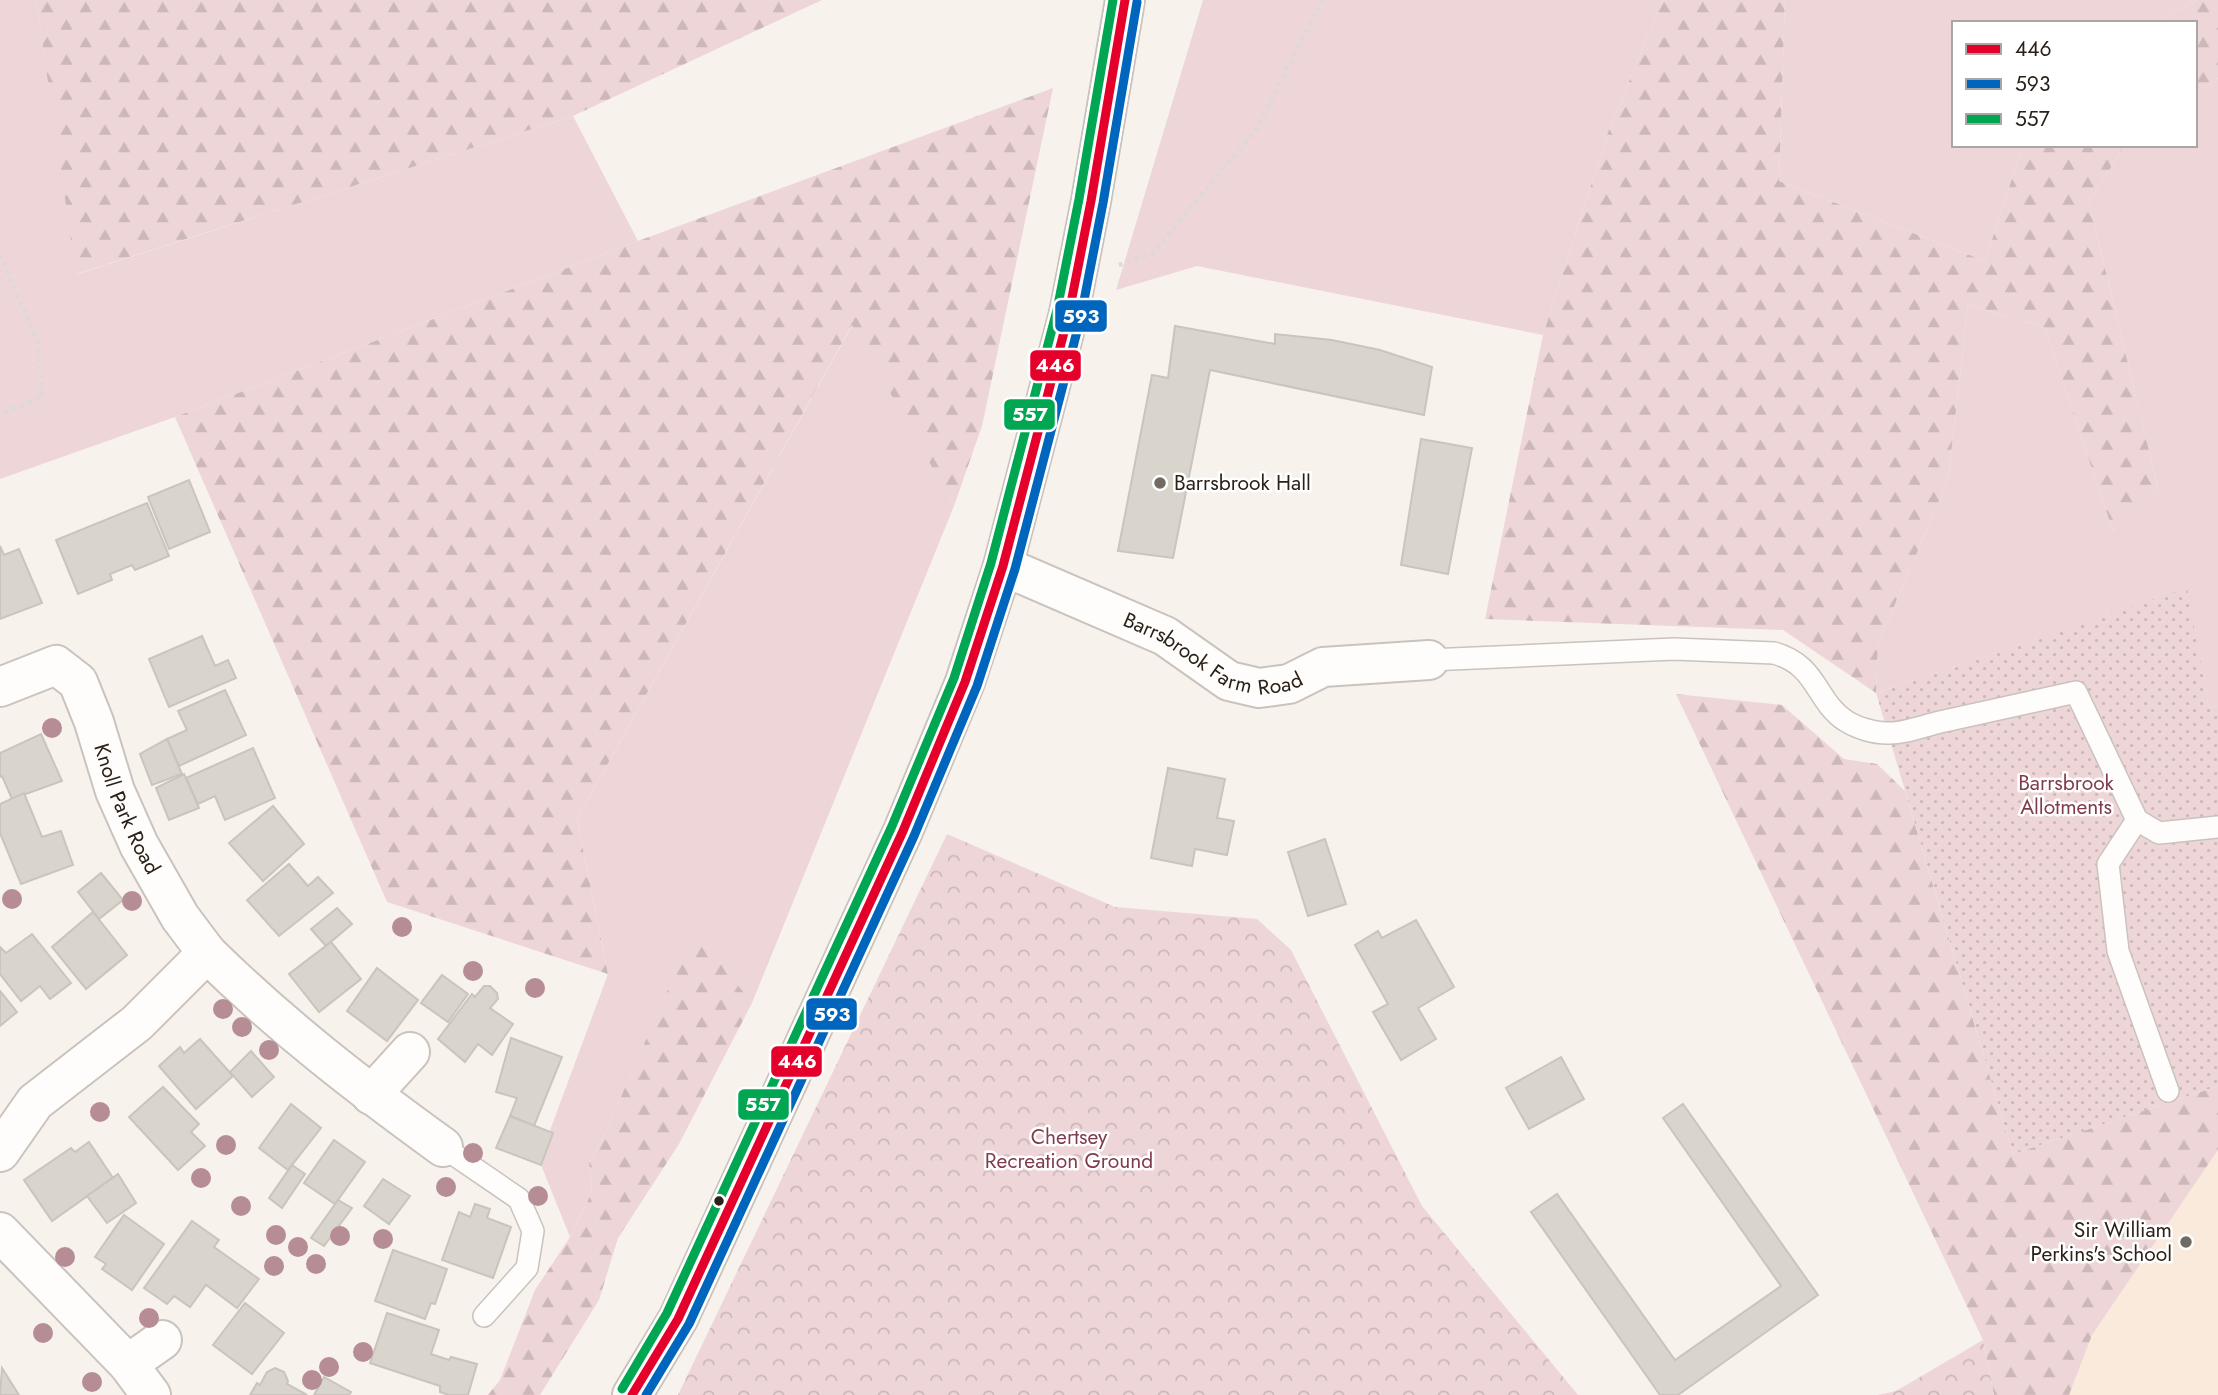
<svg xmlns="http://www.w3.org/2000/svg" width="2218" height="1395" viewBox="0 0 2218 1395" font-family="Jost,sans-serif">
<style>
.built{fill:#faeadb}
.grass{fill:#eed6d8}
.forest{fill:url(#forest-firs)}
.park{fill:url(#park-crowns)}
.garden{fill:url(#garden-dots)}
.building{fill:#d9d5cd;stroke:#c9c5bd;stroke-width:2}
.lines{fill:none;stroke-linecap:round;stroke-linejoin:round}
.lane-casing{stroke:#cac3bd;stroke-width:24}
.street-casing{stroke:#cac3bd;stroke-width:42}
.primary-casing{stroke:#cac3bd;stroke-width:42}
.path{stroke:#dcdad8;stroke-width:4.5;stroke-dasharray:3.5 5;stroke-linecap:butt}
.lane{stroke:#fefdfc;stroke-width:21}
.street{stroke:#fefdfc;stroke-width:38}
.primary{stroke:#fefdfc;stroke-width:38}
.bus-1-casing{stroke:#fff;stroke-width:14}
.bus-2-casing{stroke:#fff;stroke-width:14}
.bus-3-casing{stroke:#fff;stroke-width:14}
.bus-1{stroke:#e4002b;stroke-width:9}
.bus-2{stroke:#0065bd;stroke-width:9}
.bus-3{stroke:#00a651;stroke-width:9}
.tree{fill:#b68d95}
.poi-dot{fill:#726a62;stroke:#fff;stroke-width:2.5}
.bus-dot{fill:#2a2118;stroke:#fff;stroke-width:2.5}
.labels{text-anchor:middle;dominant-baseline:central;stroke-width:5;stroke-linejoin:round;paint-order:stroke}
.poi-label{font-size:21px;fill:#2a2118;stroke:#fff;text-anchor:start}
.street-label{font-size:21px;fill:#2a2118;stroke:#fff}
.park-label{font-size:21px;fill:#803b4d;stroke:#fff}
.line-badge{stroke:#fff;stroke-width:2.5}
.badge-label{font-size:19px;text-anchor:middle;font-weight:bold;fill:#fff}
</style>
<defs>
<pattern id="forest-firs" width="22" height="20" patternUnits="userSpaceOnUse" patternTransform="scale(1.75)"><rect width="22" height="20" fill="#eed6d8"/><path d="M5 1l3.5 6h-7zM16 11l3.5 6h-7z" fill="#ccb7b9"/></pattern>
<pattern id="park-crowns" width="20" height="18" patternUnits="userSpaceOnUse" patternTransform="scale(1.75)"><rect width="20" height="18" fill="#eed6d8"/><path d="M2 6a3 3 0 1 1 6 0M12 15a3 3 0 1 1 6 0" fill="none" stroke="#ccb7b9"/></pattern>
<pattern id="garden-dots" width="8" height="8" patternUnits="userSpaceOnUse" patternTransform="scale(1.75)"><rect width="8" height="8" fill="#eed6d8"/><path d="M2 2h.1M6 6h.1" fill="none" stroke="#ccb7b9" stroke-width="1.8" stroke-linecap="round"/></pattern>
</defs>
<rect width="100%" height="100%" fill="#f7f2ec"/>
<path class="built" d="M2218 1150V1395H2069L2092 1335Z"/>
<g class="grass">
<path d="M0 0H36L77 274 573 116 638 241 175 417 0 479Z"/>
<path d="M1203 0H1663L1608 132 1543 335 1197 266 1116 290Z"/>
<path d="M1785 0H2197L2153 23H1954V145H2023L1985 261 1779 181Z"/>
<path d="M2218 78V705L2209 708 2186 589 1876 693 1878 644 1948 480 1968 305 2044 327 2113 531 2158 488 2089 202 2125 145H2195V94Z"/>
<path d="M853 324 954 506 752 1003 694 931 606 1131 589 1163 592 1192 570 1237 539 1160 608 974 577 819Z"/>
</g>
<g class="forest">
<path d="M36 0H822L573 116 76 274Z"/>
<path d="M1663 0H1785L1779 181 1985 261 2023 145H2125L2089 202 2158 488 2113 531 2044 327 1968 305 1948 480 1878 644 1876 693 1783 630 1485 619 1543 335 1608 132Z"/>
<path d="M2197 0H2218V78L2195 94V23H2153Z"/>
<path d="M1053 88 982 426 954 506 852 325 577 819 608 974 387 902 175 417 638 241Z"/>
<path d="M1676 694 1782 705 1844 759 1877 764 1905 791 2013 1154 2218 1086V1150L2092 1335 2069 1395H1994L1983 1340Z"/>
<path d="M694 930 752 1003 679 1144 618 1238 599 1300 540 1395H488L500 1380 535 1290 570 1237 592 1192 589 1163 606 1131Z"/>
</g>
<g class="park">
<path d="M947 834 1115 907 1257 919 1291 950 1422 1206 1578 1395H678Z"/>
<path d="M1983 1340 1994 1395H1877L1896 1391Z"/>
</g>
<path class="garden" d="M2187 588 2209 708 2218 705V1086L2013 1154 1876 693Z"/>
<g class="building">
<path d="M1175 326 1275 344V334L1332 340 1380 350 1432 367 1424 415 1210 370 1173 558 1118 551 1152 375 1168 378Z"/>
<path d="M1421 439 1472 448 1448 574 1401 565Z"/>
<path d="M189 480 210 532 169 549 148 497Z"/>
<path d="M147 503 169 556 135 570 132 565 110 574 112 580 78 594 56 540Z"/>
<path d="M0 546 4 555 19 549 42 603 0 619Z"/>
<path d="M202 636 215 666 228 660 236 678 169 707 149 659Z"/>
<path d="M225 690 246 735 179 766 167 739 187 730 178 711Z"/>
<path d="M41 734 62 781 12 799 2 776 0 777V753Z"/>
<path d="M167 739 182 774 152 785 140 754Z"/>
<path d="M253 748 275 798 225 820 215 796 198 804 186 778Z"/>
<path d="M1168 768 1225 779 1217 818 1234 821 1227 855 1195 849 1192 866 1151 858Z"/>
<path d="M184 774 199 808 169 820 156 788Z"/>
<path d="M24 793 42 837 61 831 73 865 21 884 0 833V804Z"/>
<path d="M273 806 304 844 263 881 229 843Z"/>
<path d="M1325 839 1346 904 1308 916 1288 852Z"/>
<path d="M289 864 308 886 318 877 333 893 279 936 247 900Z"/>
<path d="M101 873 123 900 99 919 78 892Z"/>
<path d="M337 908 352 924 326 946 311 929Z"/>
<path d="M93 912 127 955 86 989 52 947Z"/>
<path d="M1416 920 1454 987 1418 1008 1436 1039 1401 1060 1373 1012 1388 1004 1355 945 1378 931 1382 938Z"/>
<path d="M32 934 71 983 50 999 40 986 21 1001 0 974V947L6 953Z"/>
<path d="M331 942 361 979 319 1012 289 974Z"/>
<path d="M377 968 418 1000 387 1041 347 1011Z"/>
<path d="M442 975 468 994 448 1022 421 1003Z"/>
<path d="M484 986H490L497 993 498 999 490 1008 513 1024 492 1055 478 1044 465 1062 438 1039 472 994 475 997Z"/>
<path d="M0 991 17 1012 0 1026Z"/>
<path d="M511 1038 562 1057 534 1126 510 1116 517 1098 496 1092Z"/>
<path d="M200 1039 233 1076 196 1109 159 1066 180 1047 184 1053Z"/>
<path d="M251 1051 274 1077 252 1097 230 1072Z"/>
<path d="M1561 1057 1584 1099 1529 1129 1506 1088Z"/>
<path d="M163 1087 199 1124 191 1132 205 1146 178 1170 129 1117Z"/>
<path d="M291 1104 321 1128 288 1170 259 1148Z"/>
<path d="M1683 1104 1818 1295 1678 1395H1660L1531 1212 1557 1194 1675 1360 1781 1286 1663 1118Z"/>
<path d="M510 1116 553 1133 541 1165 496 1148Z"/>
<path d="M334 1140 365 1162 335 1204 304 1183Z"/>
<path d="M89 1142 113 1178 52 1221 24 1180 71 1148 75 1152Z"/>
<path d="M292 1165 305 1174 282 1208 269 1198Z"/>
<path d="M118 1174 136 1203 107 1223 87 1196Z"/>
<path d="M383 1179 410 1196 389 1224 364 1206Z"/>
<path d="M338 1200 352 1208 324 1246 311 1238Z"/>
<path d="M475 1204 490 1209 487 1218 511 1227 493 1278 442 1260 459 1212 470 1217Z"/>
<path d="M124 1215 164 1244 132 1290 102 1269 106 1264 95 1257Z"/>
<path d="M192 1221 219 1240 214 1247 259 1279 237 1308 206 1285 190 1307 174 1296 167 1304 144 1288Z"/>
<path d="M393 1250 447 1269 435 1304 431 1303 425 1319 375 1301Z"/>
<path d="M245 1303 284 1333 252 1374 213 1345Z"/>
<path d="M387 1313 439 1330 431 1354 449 1360 451 1357 477 1364 468 1395H449L440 1392V1386L370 1363Z"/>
<path d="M2 1368 19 1395H0Z"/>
<path d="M275 1368 284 1372 288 1381 287 1384 307 1395H250L257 1383 260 1385 267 1372Z"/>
<path d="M324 1377 351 1392 349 1395H314Z"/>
</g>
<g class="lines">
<g class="lane-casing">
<g id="lane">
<path d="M1429 660 1674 649 1774 653C1818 665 1815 701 1846 721 1857 728 1874 733 1887 733 1903 734 1923 726 1940 722 1985 712 2031 702 2076 692L2137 820 2159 833 2218 827"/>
<path d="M2137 820 2108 864 2118 951 2168 1091"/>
<path d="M443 1147 519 1199 533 1231 527 1268 484 1316"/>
</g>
</g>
<g class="street-casing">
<g id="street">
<path id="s1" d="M1003 566 1165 636 1229 681 1259 688 1289 684 1323 667 1429 660"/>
<path id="s2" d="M0 687 56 665 78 682 94 722 115 791 139 845 180 917 207 953"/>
<path d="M371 1095 410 1052"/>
<path d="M0 1152 35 1102 137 1023 207 953C280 1025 360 1087 443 1147"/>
<path d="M0 1232 128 1364 151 1395"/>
<path d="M128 1364 162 1340"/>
</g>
</g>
<g class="primary-casing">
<path id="primary" d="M632 1395 678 1319 903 831 965 682 1003 566 1069 313 1091 201 1125 0"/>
</g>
<g class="path">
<path d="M0 255 38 343 42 397 0 414"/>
<path d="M1119 265 1153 253 1256 130 1322 0"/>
</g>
<use href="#lane" class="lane"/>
<use href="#street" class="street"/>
<use href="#primary" class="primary"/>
<g class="bus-1-casing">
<path id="bus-1" d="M632 1395 678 1319 903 831 965 682 1003 566 1069 313 1091 201 1125 0"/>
</g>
<g class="bus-2-casing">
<path id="bus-2" d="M646 1395 689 1324 914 836 977 686 1015 569 1081 316 1103 203 1137 2"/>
</g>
<g class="bus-3-casing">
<path id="bus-3" d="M622 1389 667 1313 892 826 954 678 991 563 1057 310 1079 199 1113 0"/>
</g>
<use href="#bus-1" class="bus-1"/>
<use href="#bus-2" class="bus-2"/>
<use href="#bus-3" class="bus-3"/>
</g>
<g class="tree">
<circle cx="52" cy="728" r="10"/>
<circle cx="12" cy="899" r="10"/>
<circle cx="132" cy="901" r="10"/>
<circle cx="402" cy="927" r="10"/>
<circle cx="473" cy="971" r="10"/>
<circle cx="535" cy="988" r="10"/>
<circle cx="223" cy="1009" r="10"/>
<circle cx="242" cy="1027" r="10"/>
<circle cx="269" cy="1050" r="10"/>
<circle cx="100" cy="1112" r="10"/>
<circle cx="226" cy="1145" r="10"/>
<circle cx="473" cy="1153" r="10"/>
<circle cx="201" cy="1178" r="10"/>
<circle cx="446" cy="1187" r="10"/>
<circle cx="538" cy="1196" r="10"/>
<circle cx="241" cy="1206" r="10"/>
<circle cx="276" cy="1235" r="10"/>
<circle cx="340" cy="1236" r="10"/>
<circle cx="383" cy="1239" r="10"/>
<circle cx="298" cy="1247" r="10"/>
<circle cx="65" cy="1257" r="10"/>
<circle cx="316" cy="1264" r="10"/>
<circle cx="274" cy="1266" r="10"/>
<circle cx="149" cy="1318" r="10"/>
<circle cx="43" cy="1333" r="10"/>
<circle cx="363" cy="1352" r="10"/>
<circle cx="329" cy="1367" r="10"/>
<circle cx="312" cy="1380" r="10"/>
<circle cx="92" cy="1382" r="10"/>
</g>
<g class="poi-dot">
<circle cx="1160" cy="483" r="7"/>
<circle cx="2186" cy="1242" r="7"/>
</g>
<circle class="bus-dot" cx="719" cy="1201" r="6"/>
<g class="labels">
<g class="poi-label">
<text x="1174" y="483">Barrsbrook Hall</text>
<text x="2172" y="1230" text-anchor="end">Sir William<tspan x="2172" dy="24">Perkins's School</tspan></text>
</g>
<g class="street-label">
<text stroke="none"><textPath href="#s1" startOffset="231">Barrsbrook Farm Road</textPath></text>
<text stroke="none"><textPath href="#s2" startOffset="224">Knoll Park Road</textPath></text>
</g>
<g class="park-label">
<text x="2066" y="783">Barrsbrook<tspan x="2066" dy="24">Allotments</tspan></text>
<text x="1069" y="1137">Chertsey<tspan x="1069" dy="24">Recreation Ground</tspan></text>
</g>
</g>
<g class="line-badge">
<rect x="1054" y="299" width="54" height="34" rx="7" fill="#0065bd"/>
<rect x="1029" y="349" width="53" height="33" rx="7" fill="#e4002b"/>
<rect x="1003" y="398" width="53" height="33" rx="7" fill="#00a651"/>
<rect x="805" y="997" width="53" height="34" rx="7" fill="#0065bd"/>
<rect x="770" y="1045" width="53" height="33" rx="7" fill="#e4002b"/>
<rect x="737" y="1088" width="53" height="33" rx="7" fill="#00a651"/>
</g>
<g class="badge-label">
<text x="1081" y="323">593</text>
<text x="1055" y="372">446</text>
<text x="1030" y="421">557</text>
<text x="832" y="1021">593</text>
<text x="797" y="1068">446</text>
<text x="763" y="1111">557</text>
</g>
<rect x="1952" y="21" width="245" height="126" fill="#ffffff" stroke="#aaa6a3" stroke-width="2"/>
<rect x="1966" y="44" width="35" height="10" fill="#e4002b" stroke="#aaa6a3" stroke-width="2"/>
<text x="2015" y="56" font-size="21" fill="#2a2118">446</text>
<rect x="1966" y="79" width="35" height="10" fill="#0065bd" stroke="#aaa6a3" stroke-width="2"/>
<text x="2015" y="91" font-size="21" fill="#2a2118">593</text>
<rect x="1966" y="114" width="35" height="10" fill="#00a651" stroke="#aaa6a3" stroke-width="2"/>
<text x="2015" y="126" font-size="21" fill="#2a2118">557</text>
</svg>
